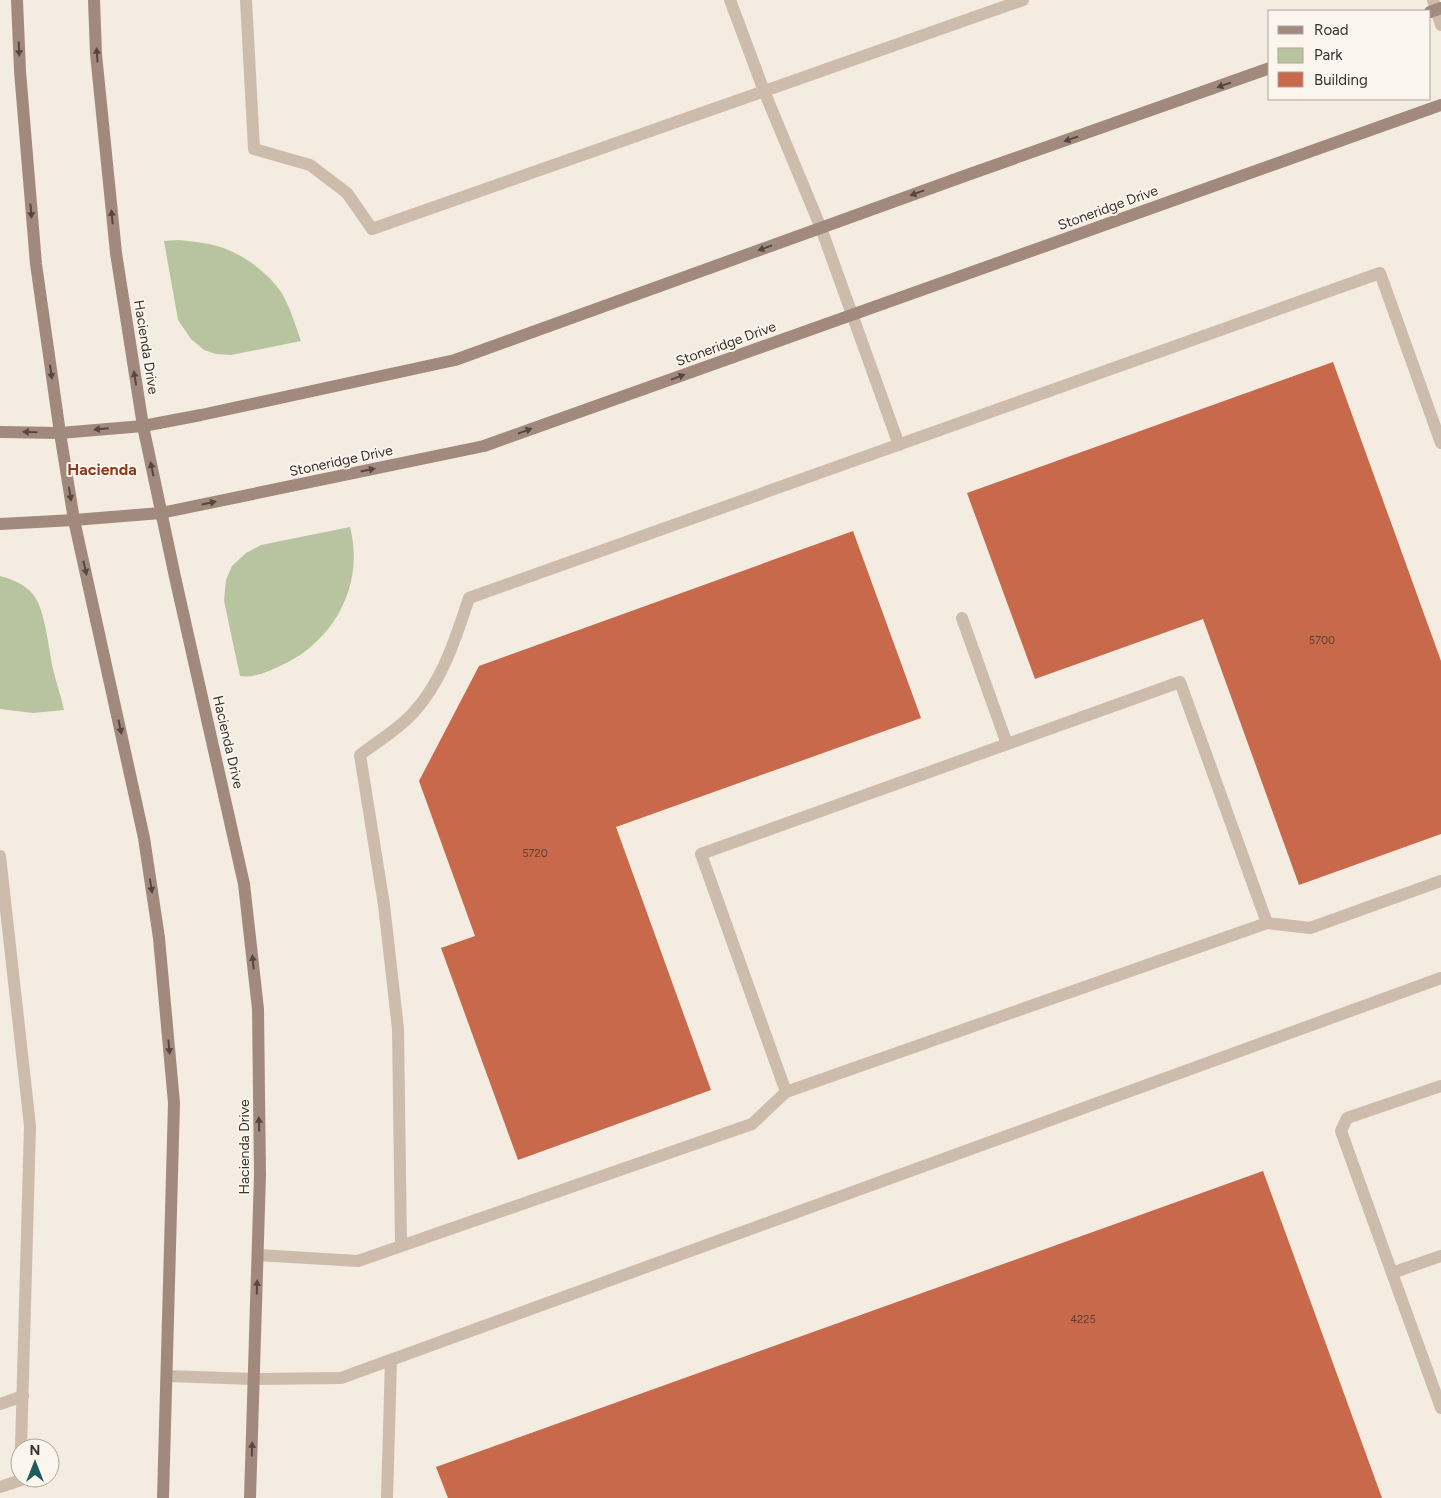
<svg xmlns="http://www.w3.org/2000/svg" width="1441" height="1498" viewBox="0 0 1441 1498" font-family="Figtree,sans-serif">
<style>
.green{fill:#b8c4a0}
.building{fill:#c8694b}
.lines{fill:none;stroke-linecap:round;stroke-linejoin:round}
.service{stroke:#cdbbac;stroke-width:12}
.tertiary{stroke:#cdbbac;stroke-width:12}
.secondary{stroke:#a18a7d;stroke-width:12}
.oneway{fill:#544640}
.labels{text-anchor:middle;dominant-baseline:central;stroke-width:4;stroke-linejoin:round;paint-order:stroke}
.number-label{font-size:11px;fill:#5e3e33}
.street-label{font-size:14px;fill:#3b302b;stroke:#fbf5ee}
.quarter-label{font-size:16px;font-weight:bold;fill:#8c3b22;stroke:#fbf5ee}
</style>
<rect width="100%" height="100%" fill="#f4ebe1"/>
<g class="green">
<path d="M178 240C188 241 199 242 209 244 236 249 265 269 281 292 289 304 296 327 301 341L231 355 216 354 204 350 191 339 178 320 164 241Z"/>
<path d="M350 527C365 585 334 642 280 666 267 672 254 678 240 676L224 601 226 580 232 566 246 553 261 545Z"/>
<path d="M0 576C14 580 27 585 35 597 45 611 49 651 53 669 56 682 61 696 64 710L33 713 0 709Z"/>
</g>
<g class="building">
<path d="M1333 362 1441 661V834L1299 885 1203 619 1035 679 967 493Z"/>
<path d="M853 531 921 718 616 827 711 1090 518 1160 441 948 475 936 419 781 479 666Z"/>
<path d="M1263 1171 1382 1498H448L436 1467Z"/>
</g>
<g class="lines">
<g class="service">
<path d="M246 0 254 149 310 165 347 193 372 229 1023 0"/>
<path d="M730 0 764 91 821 228 899 445"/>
<path d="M962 618 1007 744"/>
<path d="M0 856 30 1126 21 1448"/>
<path d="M1441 1086 1347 1118 1341 1131 1392 1273 1441 1256"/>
<path d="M786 1092 701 854 1180 682 1267 923"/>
<path d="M401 1246 398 1029 384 905 360 755C378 741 399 729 414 712 443 680 456 637 469 598L1380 273 1441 443"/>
<path d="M258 1255 358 1261 752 1124 786 1092 1267 923 1310 928 1441 881"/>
<path d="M1392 1273 1441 1408"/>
<path d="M167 1376 254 1379 341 1378 1441 978"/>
<path d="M0 1404 23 1396"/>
<path d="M0 1487 21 1480V1478"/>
<path d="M387 1498 391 1360"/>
</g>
<path class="tertiary" d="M1433 0 1441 25"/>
<g class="secondary">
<path d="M17 0 20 71 36 264 60 433 74 520 144 838 159 938 174 1103 163 1498"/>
<path d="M94 0 96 54 116 253 143 426 175 577 244 884 258 1009 260 1175 250 1498"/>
<path d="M1430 12 1441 8"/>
<path d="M0 432 60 433 143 426 201 415 455 360 970 174 1270 68"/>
<path d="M0 524 74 520 161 513 484 446 1441 105"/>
</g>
</g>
<defs><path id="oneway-solid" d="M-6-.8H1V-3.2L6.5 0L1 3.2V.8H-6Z" transform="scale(1.25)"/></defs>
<g class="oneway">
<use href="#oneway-solid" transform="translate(19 49) rotate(88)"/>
<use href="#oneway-solid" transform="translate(97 55) rotate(-94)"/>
<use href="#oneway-solid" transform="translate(1224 85) rotate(161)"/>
<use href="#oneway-solid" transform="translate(1071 139) rotate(161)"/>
<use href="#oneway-solid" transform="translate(917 193) rotate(160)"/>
<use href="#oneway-solid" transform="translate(31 211) rotate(85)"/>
<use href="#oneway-solid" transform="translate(112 217) rotate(-96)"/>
<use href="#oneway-solid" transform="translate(765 248) rotate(160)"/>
<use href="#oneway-solid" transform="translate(51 372) rotate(82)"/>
<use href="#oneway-solid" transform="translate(678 377) rotate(-20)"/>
<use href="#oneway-solid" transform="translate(135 378) rotate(-99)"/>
<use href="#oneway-solid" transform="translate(101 429) rotate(175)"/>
<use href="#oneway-solid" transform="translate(525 431) rotate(-20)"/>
<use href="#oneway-solid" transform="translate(30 432) rotate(-179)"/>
<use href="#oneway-solid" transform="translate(152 469) rotate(-102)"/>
<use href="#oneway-solid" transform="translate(368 470) rotate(-12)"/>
<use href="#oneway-solid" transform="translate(70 494) rotate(81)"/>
<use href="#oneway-solid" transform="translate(209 503) rotate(-12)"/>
<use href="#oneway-solid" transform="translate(85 568) rotate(77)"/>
<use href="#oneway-solid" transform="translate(120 727) rotate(78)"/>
<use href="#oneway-solid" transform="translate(151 886) rotate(81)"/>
<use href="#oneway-solid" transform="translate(253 962) rotate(-96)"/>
<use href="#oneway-solid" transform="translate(169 1047) rotate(85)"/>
<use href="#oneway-solid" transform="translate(259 1124) rotate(-91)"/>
<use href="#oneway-solid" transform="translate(257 1287) rotate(-88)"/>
<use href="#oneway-solid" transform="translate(252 1449) rotate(-88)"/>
</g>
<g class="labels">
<g class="number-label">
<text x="1322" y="640">5700</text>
<text x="535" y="853">5720</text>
<text x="1083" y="1319">4225</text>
</g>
<g class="street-label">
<text transform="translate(1108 208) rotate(-20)">Stoneridge Drive</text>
<text transform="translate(726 344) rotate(-20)">Stoneridge Drive</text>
<text transform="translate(146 347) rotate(81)">Hacienda Drive</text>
<text transform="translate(341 461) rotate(-12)">Stoneridge Drive</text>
<text transform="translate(228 742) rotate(77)">Hacienda Drive</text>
<text transform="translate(244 1147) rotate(-90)">Hacienda Drive</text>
</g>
<g class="quarter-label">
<text x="102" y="469">Hacienda</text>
</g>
</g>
<rect x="1268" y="10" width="162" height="90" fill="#fbf5ee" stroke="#aea6a0"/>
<rect x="1278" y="26" width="25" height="8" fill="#a18a7d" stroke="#aea6a0"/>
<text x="1314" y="35" font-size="15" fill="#3b302b">Road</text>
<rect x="1278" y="48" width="25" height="15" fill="#b8c4a0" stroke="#aea6a0"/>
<text x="1314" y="60" font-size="15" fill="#3b302b">Park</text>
<rect x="1278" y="72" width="25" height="15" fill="#c8694b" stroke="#aea6a0"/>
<text x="1314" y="85" font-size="15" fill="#3b302b">Building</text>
<g transform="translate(35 1463)"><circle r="24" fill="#fbf5ee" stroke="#aea6a0"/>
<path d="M0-4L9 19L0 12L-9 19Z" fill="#1f5a5e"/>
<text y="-8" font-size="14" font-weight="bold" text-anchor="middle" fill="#3b302b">N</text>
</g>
</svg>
